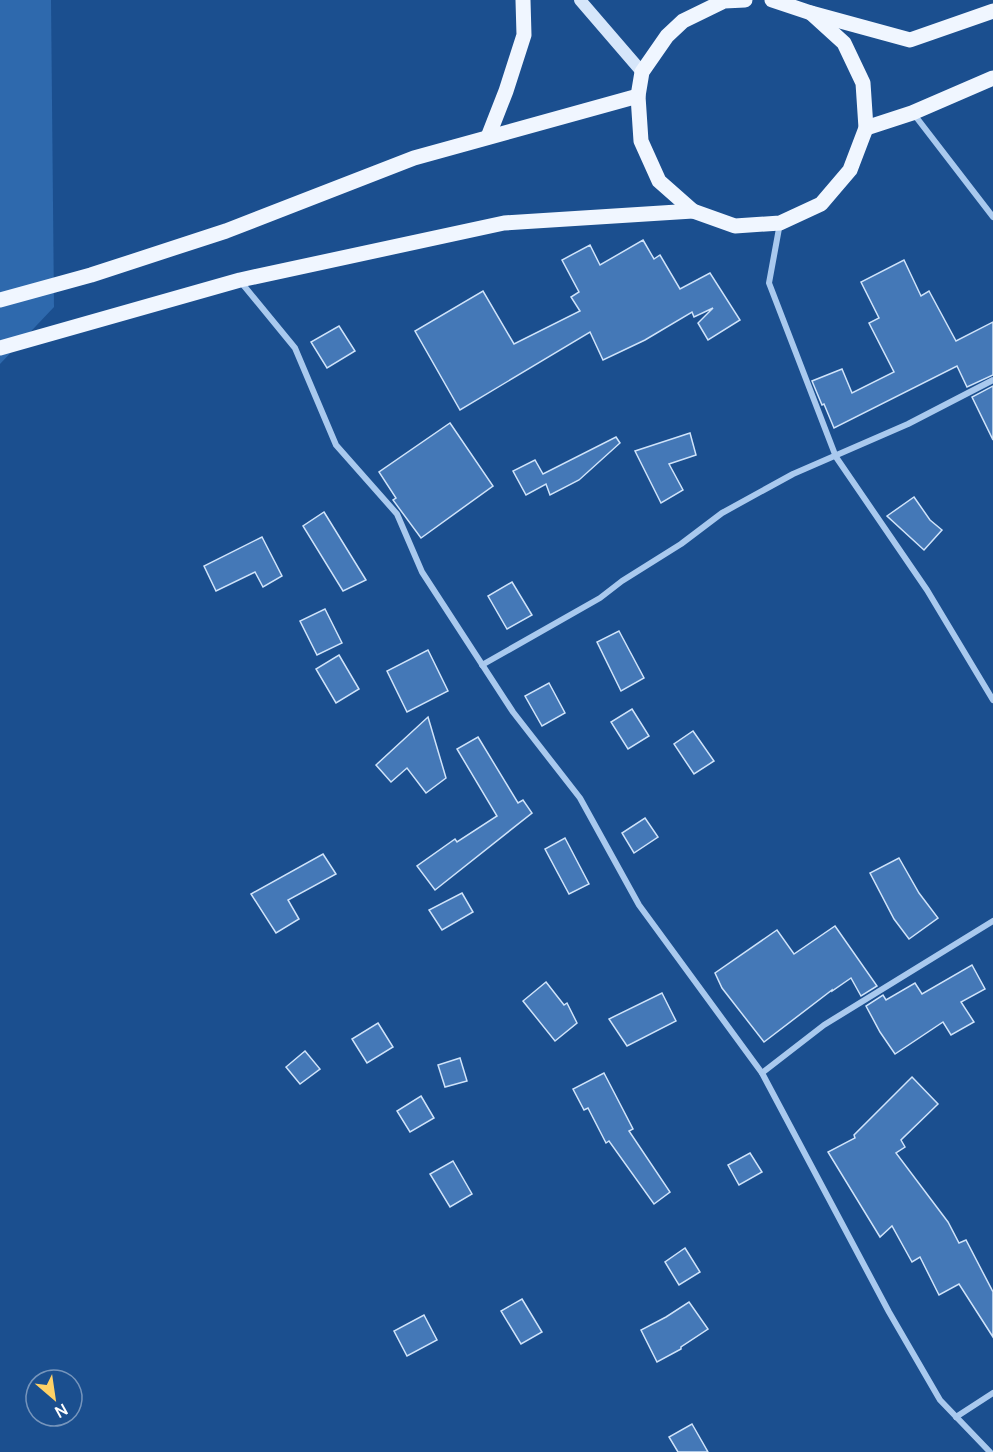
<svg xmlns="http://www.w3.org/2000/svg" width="993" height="1452" viewBox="0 0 993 1452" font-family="Manrope,sans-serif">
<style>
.green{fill:#2e69ad}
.building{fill:#4478b7;stroke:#cfe3fa;stroke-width:1.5}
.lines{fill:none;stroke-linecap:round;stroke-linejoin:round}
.street{stroke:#a9c9ee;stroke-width:6}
.secondary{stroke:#d6e6fa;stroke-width:12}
.primary{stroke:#f0f6ff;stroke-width:15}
</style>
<rect width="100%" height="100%" fill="#1b4f8f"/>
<path class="green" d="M0 0H51L54 307 0 364Z"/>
<g class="building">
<path d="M643 240 654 259 660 255 680 289 710 273 740 320 708 340 698 323 713 308 694 317 692 312 645 340 603 360 590 332 460 410 415 331 483 291 514 344 580 311 571 297 579 292 562 260 590 245 600 265Z"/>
<path d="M904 260 921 296 929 291 956 341 993 322V375L967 387 957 366 834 428 824 404 822 405 812 381 842 369 852 393 894 372 869 323 879 318 861 282Z"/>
<path d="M339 326 355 351 327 368 311 342Z"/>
<path d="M993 386V440L972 397Z"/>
<path d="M450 423 493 486 421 538 393 500 396 498 379 472Z"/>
<path d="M690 433 696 455 669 464 683 490 661 503 635 451Z"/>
<path d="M616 437 620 443 579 480 550 495 546 484 526 495 513 471 535 460 543 474Z"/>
<path d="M914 497 930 520 942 530 924 550 887 516Z"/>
<path d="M324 512 366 580 343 591 303 526Z"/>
<path d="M262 537 282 576 263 587 255 572 216 591 204 566Z"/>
<path d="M512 582 532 615 507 629 488 596Z"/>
<path d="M325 609 342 643 317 655 300 621Z"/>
<path d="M619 631 644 678 621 691 597 642Z"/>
<path d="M428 650 448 691 407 712 387 671Z"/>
<path d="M339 655 359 689 336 703 316 669Z"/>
<path d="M549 683 565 713 542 726 525 696Z"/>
<path d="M632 709 649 736 628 749 611 722Z"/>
<path d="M428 717 446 778 426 793 407 768 391 782 376 765Z"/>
<path d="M693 731 714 761 694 774 674 744Z"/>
<path d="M478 737 518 803 523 800 532 813 435 890 417 866 455 839 457 842 497 816 457 749Z"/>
<path d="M645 818 658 837 634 853 622 833Z"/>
<path d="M565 838 589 884 569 894 545 849Z"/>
<path d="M323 854 336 874 288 900 299 919 276 933 251 894Z"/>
<path d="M899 858 919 893 938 918 909 939 894 919 870 873Z"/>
<path d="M462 893 473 912 442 930 429 910Z"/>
<path d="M835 926 877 986 861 996 851 978 832 991V990L764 1042 722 988 715 973 777 930 794 954Z"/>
<path d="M972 965 985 989 961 1002 974 1022 951 1035 943 1022 895 1054 880 1032 866 1006 883 995 886 1000 915 983 922 994Z"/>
<path d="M546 982 564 1005 567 1003 577 1023 555 1041 523 1001Z"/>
<path d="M662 993 676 1021 627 1046 609 1019Z"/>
<path d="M378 1023 393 1047 367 1063 352 1039Z"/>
<path d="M305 1051 320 1069 300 1084 286 1067Z"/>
<path d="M460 1058 467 1081 445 1087 438 1065Z"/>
<path d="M604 1073 633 1129 629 1131 670 1192 654 1204 609 1141 606 1143 588 1108 584 1110 573 1089Z"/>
<path d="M912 1077 938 1104 901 1140 905 1147 896 1153 948 1222 959 1243 966 1240 993 1292V1337L959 1284 939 1295 920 1257 912 1262 892 1226 880 1237 828 1152 855 1138 854 1135Z"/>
<path d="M421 1096 434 1118 410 1132 397 1111Z"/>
<path d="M750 1153 762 1172 739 1185 728 1165Z"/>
<path d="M453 1161 472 1194 450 1207 430 1174Z"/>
<path d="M685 1248 700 1272 679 1285 665 1262Z"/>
<path d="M522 1299 542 1332 521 1344 501 1311Z"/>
<path d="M689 1302 708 1329 681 1347V1349L657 1362 641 1330 666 1317Z"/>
<path d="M424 1315 437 1340 407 1356 394 1331Z"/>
<path d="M692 1424 708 1452H678L669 1437Z"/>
</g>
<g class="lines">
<g class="street">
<path d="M913 113 993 217"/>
<path d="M780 223 769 283 836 457 927 590 993 700"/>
<path d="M240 281 295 348 336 445 397 514 422 572 513 712 580 798 639 905 762 1073 889 1312 940 1400 990 1452"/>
<path d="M482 665 600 598 622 581 681 544 722 513 793 474 908 424 993 380"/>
<path d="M762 1073 824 1025 993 921"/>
<path d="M956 1417 993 1393"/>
</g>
<path class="secondary" d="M580 0 642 72"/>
<g class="primary">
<path d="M745 0 724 1 683 21 667 36 642 72 638 96 641 141 659 181 693 211 735 226 780 223 821 204 850 170 866 128 863 83 844 43 811 13"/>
<path d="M772 0 811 13 910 40 993 11"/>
<path d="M866 128 912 113 993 78"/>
<path d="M488 137 506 91 524 35 523 0"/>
<path d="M0 300 91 275 226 231 414 158 638 96"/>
<path d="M0 348 240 280 504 223 693 211"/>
</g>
</g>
<g transform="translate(54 1398) rotate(151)"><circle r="28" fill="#1b4f8f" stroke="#7695bc" stroke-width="1.5"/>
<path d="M0-4.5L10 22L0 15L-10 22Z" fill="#ffd166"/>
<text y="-9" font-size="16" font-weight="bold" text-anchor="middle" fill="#ffffff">N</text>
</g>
</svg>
